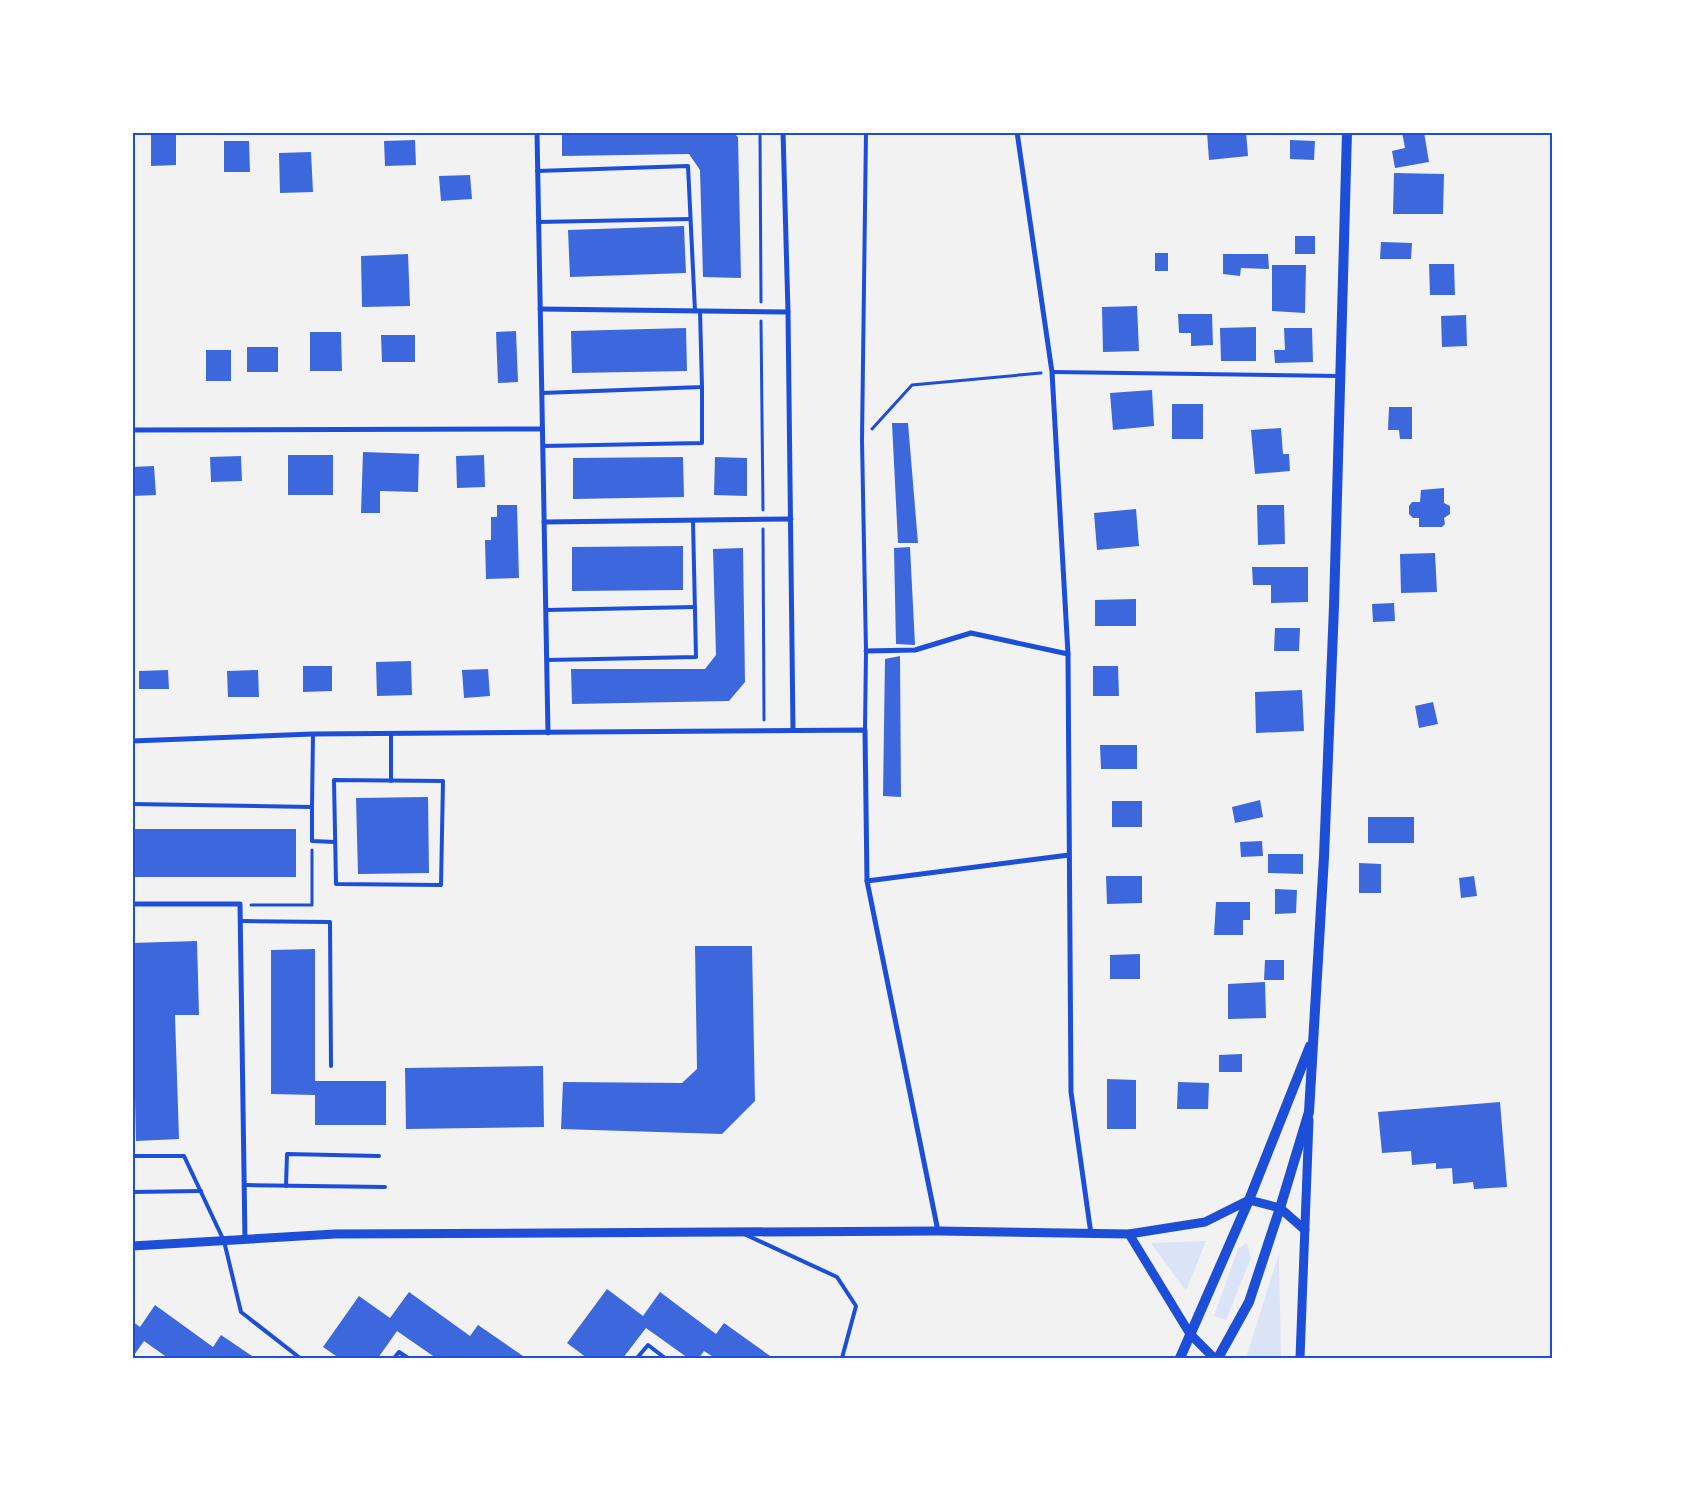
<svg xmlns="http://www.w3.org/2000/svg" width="1685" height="1491" viewBox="0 0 1685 1491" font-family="'Exo 2',sans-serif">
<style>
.green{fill:#dbe4f7}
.building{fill:#3d67dc}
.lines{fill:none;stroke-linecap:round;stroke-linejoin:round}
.path{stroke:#1d4ed8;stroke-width:3}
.service{stroke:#1d4ed8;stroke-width:4}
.minor{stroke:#1d4ed8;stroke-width:5}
.tertiary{stroke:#1d4ed8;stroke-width:9}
.secondary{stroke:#1d4ed8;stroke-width:10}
.neatline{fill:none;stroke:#1d4ed8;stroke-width:2}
</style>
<rect width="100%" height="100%" fill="#f2f2f2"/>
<g class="green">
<path d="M1206 1241 1186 1291 1151 1243Z"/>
<path d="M1247 1243 1251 1258 1226 1320 1214 1316 1238 1249Z"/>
<path d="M1279 1253 1281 1358H1246Z"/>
</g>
<g class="building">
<path d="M562 132H732L738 137 741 278 703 277 700 170 689 154 562 156Z"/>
<path d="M1207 132H1246L1248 156 1209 160Z"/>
<path d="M1402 132H1424L1429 162 1395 168 1392 151 1405 148Z"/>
<path d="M176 134V165L151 166V135Z"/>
<path d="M415 140 416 165 385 166 384 141Z"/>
<path d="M1290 140 1315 141 1314 160 1290 159Z"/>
<path d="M224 141H249L250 172H224Z"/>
<path d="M311 152 313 192 280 193 279 153Z"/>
<path d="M1394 173 1444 174 1443 214H1393Z"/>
<path d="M470 175 472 199 441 201 439 176Z"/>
<path d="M684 226 686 273 570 277 568 230Z"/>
<rect x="1295" y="236" width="20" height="18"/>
<path d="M1381 242 1412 243 1411 259H1380Z"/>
<rect x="1155" y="253" width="13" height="18"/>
<path d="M408 254 410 306 362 307 361 256Z"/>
<path d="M1223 254H1268L1269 269 1241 268 1240 276 1223 274Z"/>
<path d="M1429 264H1454L1455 295H1430Z"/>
<path d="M1272 265H1306L1305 313 1272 311Z"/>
<path d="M1137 306 1139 351 1103 352 1102 307Z"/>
<path d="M1178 314H1212L1213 345 1191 346V333H1179Z"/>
<path d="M1466 315 1467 346 1442 347 1441 316Z"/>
<path d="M1256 327V361H1221L1220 328Z"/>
<path d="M686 328 687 371 572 373 571 331Z"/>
<path d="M1284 328H1312L1313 362 1275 363 1274 350H1285Z"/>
<path d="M516 331 518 382 498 383 496 332Z"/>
<path d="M310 332H341L342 371H310Z"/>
<path d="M381 335H415V362H382Z"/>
<rect x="247" y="347" width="31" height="25"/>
<rect x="206" y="350" width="25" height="31"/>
<path d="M1152 390 1154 426 1113 430 1110 393Z"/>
<rect x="1172" y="404" width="31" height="35"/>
<path d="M1389 407H1412V439H1400L1399 430H1388Z"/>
<path d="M892 423H908L918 543H898Z"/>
<path d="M1281 428 1283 454H1289L1290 471 1255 474 1251 430Z"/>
<path d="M363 452 419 454 418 492 380 491V513H361Z"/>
<rect x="288" y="455" width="45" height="40"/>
<path d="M484 455 485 487 457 488 456 456Z"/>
<path d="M241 456 242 481 211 482 210 457Z"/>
<path d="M683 457 684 497 573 499V458Z"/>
<path d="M715 457 747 458V496L714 495Z"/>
<path d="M154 466 156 495 132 496V467Z"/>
<path d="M1444 488V503L1450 506V514L1444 518 1445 524 1442 527H1419V518H1413L1409 514V506L1412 502H1420L1421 490Z"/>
<path d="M497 505H517L519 578 486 579 485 540H491V517H497Z"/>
<path d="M1257 505H1284L1285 544 1258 545Z"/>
<path d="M1136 509 1139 546 1097 550 1094 513Z"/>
<path d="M683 546V590L572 591V547Z"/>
<path d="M910 547 915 645 896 644 894 548Z"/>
<path d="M743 548 745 682 729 701 572 704 571 669H705L716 655 713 549Z"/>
<path d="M1435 553 1437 592 1401 593 1400 554Z"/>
<path d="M1252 567H1308V602L1271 603V585H1253Z"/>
<path d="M1136 599V626H1095V600Z"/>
<path d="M1394 603 1395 621 1373 622 1372 604Z"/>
<path d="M1275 628H1300L1299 651H1274Z"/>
<path d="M900 656 901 797 883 796 885 659Z"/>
<path d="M411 661 412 695 377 696 376 662Z"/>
<path d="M303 666H332V691L303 692Z"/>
<path d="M1093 666H1118L1119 696H1093Z"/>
<path d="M488 669 490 696 464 698 462 670Z"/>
<path d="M168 670 169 689H139V671Z"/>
<path d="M258 670 259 697H228L227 671Z"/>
<path d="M1302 690 1304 731 1256 733 1255 692Z"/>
<path d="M1433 702 1438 724 1419 728 1415 706Z"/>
<path d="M1100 745H1137V769H1101Z"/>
<path d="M428 797 429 873 358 874 356 798Z"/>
<path d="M1260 800 1263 817 1235 823 1232 807Z"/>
<rect x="1112" y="801" width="30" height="26"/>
<rect x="1368" y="817" width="46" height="26"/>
<rect x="132" y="829" width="164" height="48"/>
<path d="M1262 841 1263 856 1241 857 1240 842Z"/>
<path d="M1268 854H1303V874L1268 873Z"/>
<path d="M1359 863 1381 864V893H1359Z"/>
<path d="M1106 876H1142V903L1107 904Z"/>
<path d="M1474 876 1477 896 1461 898 1459 878Z"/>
<path d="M1275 889 1297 890 1296 913 1275 914Z"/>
<path d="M1216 902H1250V920H1243V935H1214Z"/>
<path d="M197 941 199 1015H175L179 1139 136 1141 135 1098H132V943Z"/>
<path d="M695 946H752L755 1101 722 1134 561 1129 563 1082 682 1083 697 1069Z"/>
<path d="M315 949V1081H386V1125H315V1095L271 1094V950Z"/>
<path d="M1140 954V979H1110V955Z"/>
<path d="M1265 960H1284V980H1264Z"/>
<path d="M1265 982 1266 1018 1228 1019V984Z"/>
<path d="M1242 1054V1072H1219V1055Z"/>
<path d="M543 1066 544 1127 406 1129 405 1068Z"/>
<path d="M1107 1079 1136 1080V1129H1107Z"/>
<path d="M1178 1082 1209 1083 1208 1109H1177Z"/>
<path d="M1500 1102 1507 1187 1474 1189 1473 1182 1453 1184 1452 1168 1436 1169V1163L1412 1165 1411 1151 1382 1153 1378 1112Z"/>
<path d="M607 1289 643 1316 660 1292 716 1334 724 1323 773 1358H715L704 1351 699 1358H688L646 1328 623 1358H587L567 1343Z"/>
<path d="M409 1292 470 1336 478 1325 526 1358H463L459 1356 457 1358H436L397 1331 378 1358H339L323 1347 359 1296 390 1318Z"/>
<path d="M155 1305 213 1347 221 1335 255 1358H168L144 1341 132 1358V1321L140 1327Z"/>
</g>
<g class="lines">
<g class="path">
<path d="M760 132 761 302"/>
<path d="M761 321 763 510"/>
<path d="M872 429 912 385 1041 373"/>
<path d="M763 529 764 720"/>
<path d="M251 905H312V850"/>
</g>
<g class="service">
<path d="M537 171 688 166 695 311"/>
<path d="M538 222 690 219"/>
<path d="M1052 372 1338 376"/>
<path d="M542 393 702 387 700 311"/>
<path d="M543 446 702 443V387"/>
<path d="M546 610 695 607"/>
<path d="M547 660 696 657 693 521"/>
<path d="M865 730 866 651 862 440 866 132"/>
<path d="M391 734V781"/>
<path d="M334 780 443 781 441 885 336 884Z"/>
<path d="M132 804 312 807 313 734"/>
<path d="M312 807V841L335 842"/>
<path d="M241 921 330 922 331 1066"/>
<path d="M132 1156H184L224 1241 241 1312 300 1358"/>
<path d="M245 1185 385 1187"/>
<path d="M286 1186 287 1154 379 1156"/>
<path d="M132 1192 201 1191"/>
<path d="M744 1234 837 1277 856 1306 842 1358"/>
<path d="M394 1358 399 1352 408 1358"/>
<path d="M637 1358 648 1345 665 1358"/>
</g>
<g class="minor">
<path d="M537 132 548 733"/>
<path d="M783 132 788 312 793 730"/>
<path d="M1017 132 1052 372 1068 654 1071 1092 1091 1234"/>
<path d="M540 309 788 312"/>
<path d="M132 430 542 429"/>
<path d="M544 522 791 519"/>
<path d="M866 651 915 650 971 633 1068 654"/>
<path d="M132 741 313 734 865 730 867 881 938 1231"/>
<path d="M867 881 1069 855"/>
<path d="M132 904H240L245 1240"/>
</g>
<g class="tertiary">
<path d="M1129 1234 1190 1334 1214 1358"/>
<path d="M132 1246 335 1234 938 1231 1129 1234 1205 1222 1249 1200 1280 1208 1305 1230"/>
<path d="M1300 1358 1309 1120"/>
</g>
<g class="secondary">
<path d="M1180 1358 1249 1200 1310 1046"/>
<path d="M1218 1358 1249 1302 1280 1208 1309 1112 1324 857 1334 606 1347 132"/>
</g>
</g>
<rect width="1685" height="1491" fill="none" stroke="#ffffff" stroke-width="268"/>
<rect x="134" y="134" width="1417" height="1223" class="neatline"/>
</svg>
